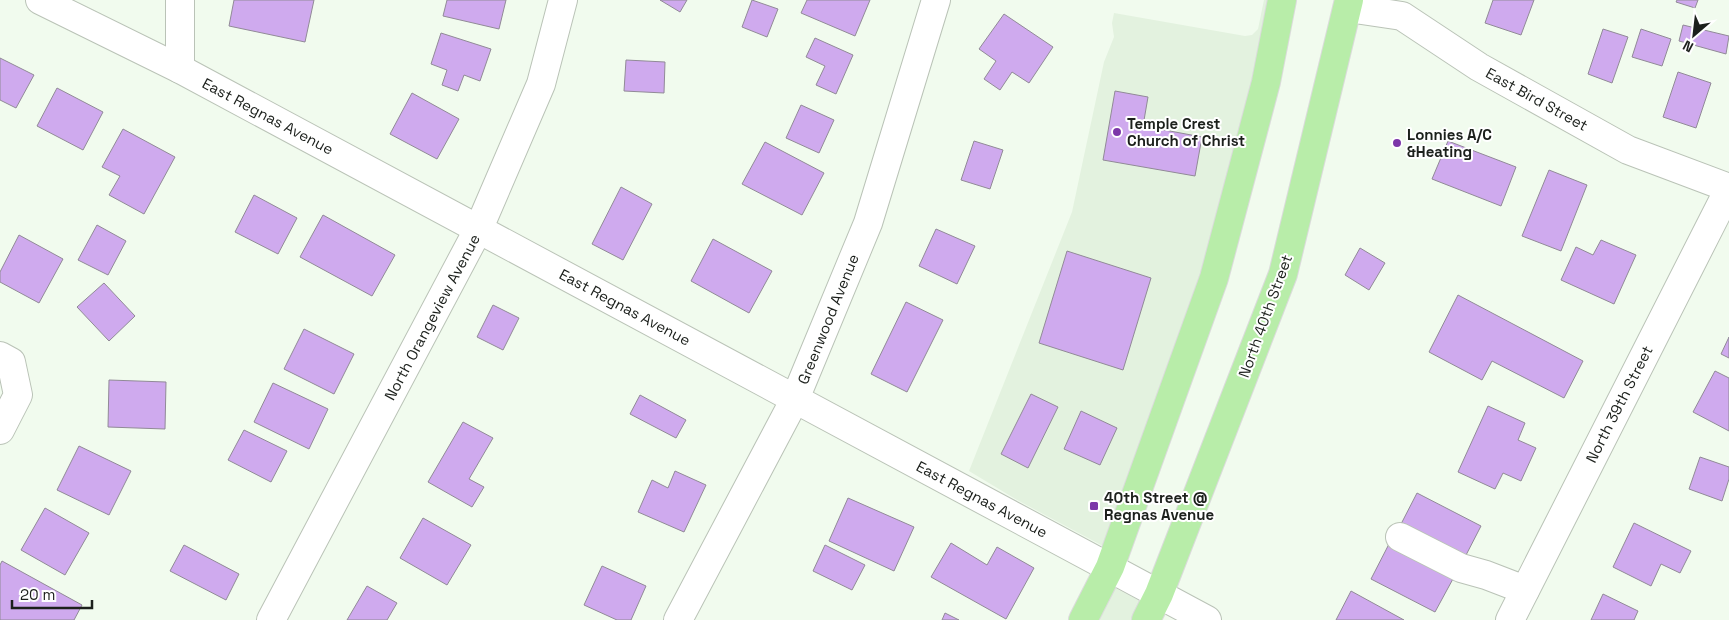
<svg xmlns="http://www.w3.org/2000/svg" width="1729" height="620" viewBox="0 0 1729 620" font-family="'Space Grotesk',sans-serif">
<style>
.built{fill:#e3f2df}
.building{fill:#cfaaee;stroke:#918a97}
.lines{fill:none;stroke-linecap:round;stroke-linejoin:round}
.minor-casing{stroke:#bac3b7;stroke-width:30}
.major-casing{stroke:#dbdbdb;stroke-width:30}
.minor{stroke:#fff;stroke-width:28}
.major{stroke:#b8eda9;stroke-width:28}
.poi-dot{fill:#7c36a9;stroke:#fff;stroke-width:2}
.labels{text-anchor:middle;dominant-baseline:central;stroke-width:4;stroke-linejoin:round;paint-order:stroke}
.street-label{font-size:15px;fill:#1c201c;stroke:#fff}
.poi-label{font-size:15px;font-weight:bold;fill:#1c201c;stroke:#fff;text-anchor:start}
</style>
<rect width="100%" height="100%" fill="#f1fbee"/>
<g class="built">
<path d="M1264 0H1268L1253 80 1201 275 1103 546 1019 501 969 471 1072 212 1104 62 1114 37 1112 23 1114 13 1245 36 1252 35 1258 29Z"/>
<path d="M1115 588 1140 601 1131 620H1098Z"/>
</g>
<g class="building">
<path d="M234 0H314L305 42 229 26Z"/>
<path d="M447 0H506L499 29 443 16Z"/>
<path d="M660 0H687L680 12Z"/>
<path d="M752 0 778 9 767 37 742 27Z"/>
<path d="M807 0H870L855 36 801 13Z"/>
<path d="M1493 0H1534L1521 35 1485 23Z"/>
<path d="M1677 0H1698L1695 8 1676 2Z"/>
<path d="M1004 14 1053 47 1029 83 1012 72 1000 90 984 79 996 61 979 49Z"/>
<path d="M1683 25 1729 36 1726 54 1679 41Z"/>
<path d="M1603 29 1628 37 1612 83 1588 74Z"/>
<path d="M1641 29 1671 39 1662 66 1632 57Z"/>
<path d="M441 33 491 49 480 81 464 75 458 91 442 85 447 70 431 64Z"/>
<path d="M815 38 853 55 836 94 816 85 825 66 806 57Z"/>
<path d="M0 58 34 75 16 108 0 100Z"/>
<path d="M626 60 665 62 664 93 624 91Z"/>
<path d="M1678 72 1711 83 1696 128 1663 117Z"/>
<path d="M57 88 103 112 83 150 37 126Z"/>
<path d="M1115 91 1148 97 1143 126 1202 137 1195 176 1103 160Z"/>
<path d="M412 93 459 119 437 159 390 134Z"/>
<path d="M801 105 834 120 819 153 786 138Z"/>
<path d="M123 129 175 157 144 214 109 195 120 176 102 167Z"/>
<path d="M974 141 1003 150 990 189 961 180Z"/>
<path d="M1448 141 1516 167 1501 206 1432 179Z"/>
<path d="M765 142 824 173 802 215 742 184Z"/>
<path d="M1549 170 1587 185 1561 251 1522 236Z"/>
<path d="M621 187 652 204 623 260 592 244Z"/>
<path d="M254 195 297 218 278 254 235 232Z"/>
<path d="M323 215 395 255 372 296 300 257Z"/>
<path d="M97 225 126 241 108 275 78 260Z"/>
<path d="M936 229 975 246 957 284 919 266Z"/>
<path d="M19 235 63 259 39 303 0 282V272Z"/>
<path d="M713 239 772 271 749 313 691 281Z"/>
<path d="M1601 240 1636 255 1614 304 1561 280 1576 247 1593 255Z"/>
<path d="M1360 248 1385 263 1369 290 1345 275Z"/>
<path d="M1067 251 1151 278 1123 370 1039 343Z"/>
<path d="M104 283 135 316 109 341 77 307Z"/>
<path d="M1458 295 1583 361 1564 398 1492 361 1482 380 1429 352Z"/>
<path d="M906 302 943 320 907 392 871 374Z"/>
<path d="M493 305 519 318 503 350 477 337Z"/>
<path d="M304 329 354 354 334 394 284 369Z"/>
<path d="M1729 337V358L1721 354Z"/>
<path d="M1715 371 1729 378V431L1693 412Z"/>
<path d="M109 380 166 382 165 429 108 427Z"/>
<path d="M273 383 328 409 309 449 254 422Z"/>
<path d="M1031 394 1058 407 1028 468 1001 454Z"/>
<path d="M640 395 686 420 676 438 630 414Z"/>
<path d="M1488 406 1525 423 1518 440 1536 448 1521 481 1503 473 1495 489 1458 472Z"/>
<path d="M1081 411 1117 428 1100 465 1064 449Z"/>
<path d="M463 422 493 438 469 479 484 487 472 507 428 482Z"/>
<path d="M244 430 287 451 271 482 228 460Z"/>
<path d="M79 446 131 471 109 515 57 490Z"/>
<path d="M1700 457 1729 467V479L1722 501 1689 489Z"/>
<path d="M675 471 706 485 684 532 638 512 652 480 668 488Z"/>
<path d="M1417 493 1481 526 1464 559 1400 526Z"/>
<path d="M848 498 914 527 894 571 829 541Z"/>
<path d="M45 508 89 533 65 575 21 550Z"/>
<path d="M423 518 471 545 447 585 400 558Z"/>
<path d="M1634 523 1691 551 1680 573 1661 564 1651 586 1613 567Z"/>
<path d="M951 543 987 565 997 547 1034 568 1006 619 931 577Z"/>
<path d="M1389 544 1454 577 1435 612 1371 579Z"/>
<path d="M184 545 239 574 226 600 170 571Z"/>
<path d="M825 545 865 565 852 590 813 571Z"/>
<path d="M2 561 82 605 74 620H0V565Z"/>
<path d="M602 566 646 586 631 620H617L584 605Z"/>
<path d="M367 586 397 603 387 620H347Z"/>
<path d="M1351 591 1404 620H1336Z"/>
<path d="M1603 594 1638 611 1634 620H1591Z"/>
<path d="M945 613 959 620H942Z"/>
</g>
<g class="lines">
<g class="minor-casing">
<g id="minor">
<path d="M40 0 180 69 1207 620"/>
<path d="M1348 8 1402 16 1479 67 1628 150 1729 188"/>
<path d="M180 69V0"/>
<path d="M0 356 11 362 18 395 0 430"/>
<path d="M1400 537 1461 568 1486 575 1525 590"/>
<path d="M271 620 479 228 541 84 563 0"/>
<path d="M678 620 795 399 868 223 936 0"/>
<path d="M1510 620 1729 189"/>
</g>
</g>
<g class="major-casing">
<g id="major">
<path d="M1083 620 1110 567 1214 278 1266 82 1282 0"/>
<path d="M1146 620 1159 594 1283 274 1349 0"/>
</g>
</g>
<use href="#minor" class="minor"/>
<use href="#major" class="major"/>
</g>
<g class="poi-dot">
<circle cx="1117" cy="132" r="5"/>
<circle cx="1397" cy="143" r="5"/>
<rect x="1089" y="501" width="10" height="10" rx="2.5"/>
</g>
<g class="labels">
<g class="street-label">
<text transform="translate(1537 99) rotate(29)">East Bird Street</text>
<text transform="translate(268 116) rotate(28)">East Regnas Avenue</text>
<text transform="translate(625 307) rotate(28)">East Regnas Avenue</text>
<text transform="translate(1265 316) rotate(-70)">North 40th Street</text>
<text transform="translate(432 317) rotate(-62)">North Orangeview Avenue</text>
<text transform="translate(828 319) rotate(-68)">Greenwood Avenue</text>
<text transform="translate(1619 404) rotate(-63)">North 39th Street</text>
<text transform="translate(982 499) rotate(28)">East Regnas Avenue</text>
</g>
<g class="poi-label">
<text x="1127" y="123">Temple Crest<tspan x="1127" dy="17">Church of Christ</tspan></text>
<text x="1407" y="134">Lonnies A/C<tspan x="1407" dy="17">&amp;Heating</tspan></text>
<text x="1104" y="497">40th Street @<tspan x="1104" dy="17">Regnas Avenue</tspan></text>
</g>
</g>
<g transform="translate(1694 35) rotate(208)" stroke="#ffffff" stroke-width="4" paint-order="stroke">
<path d="M0-4L9 19L0 12L-9 19Z" fill="#1c201c"/>
<text y="-8" font-size="14" font-weight="bold" text-anchor="middle" fill="#1c201c">N</text>
</g>
<path d="M12 600v8h80v-8" fill="none" stroke="#1c201c" stroke-width="2.5"/>
<text x="20" y="600" font-size="15" fill="#1c201c" stroke="#ffffff" stroke-width="4" paint-order="stroke">20 m</text>
</svg>
